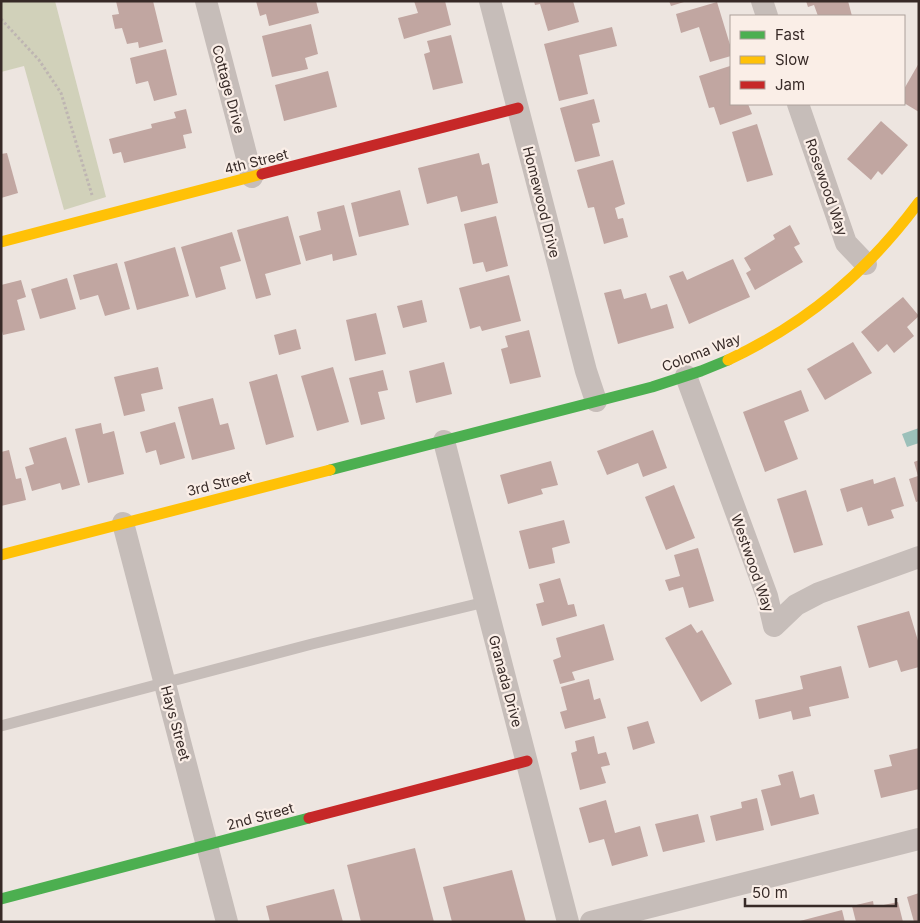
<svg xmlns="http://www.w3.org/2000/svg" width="920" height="923" viewBox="0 0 920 923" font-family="Inter,sans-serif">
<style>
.green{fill:#d1d1ba}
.water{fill:#9cc0ba}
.building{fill:#c1a6a1}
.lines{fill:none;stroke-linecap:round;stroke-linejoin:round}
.path{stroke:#beb5b2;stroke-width:3;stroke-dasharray:2.5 2.5;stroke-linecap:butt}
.lane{stroke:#c6bdb9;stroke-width:11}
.street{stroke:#c6bdb9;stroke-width:22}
.fast{stroke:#4caf50;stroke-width:11}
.slow{stroke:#ffc107;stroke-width:11}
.jam{stroke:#c62828;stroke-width:11}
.labels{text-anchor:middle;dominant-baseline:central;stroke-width:4.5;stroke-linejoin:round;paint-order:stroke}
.street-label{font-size:14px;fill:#372a27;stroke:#faeee7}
</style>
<rect width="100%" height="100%" fill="#ede5e0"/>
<path class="green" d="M1 1H55L106 197 64 210 24 66 1 72Z"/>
<path class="water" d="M919 428V443L907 447 902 434Z"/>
<g class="building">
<path d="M116 1H153L163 42 139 48 138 42 127 44 122 28 115 29 112 15 119 14Z"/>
<path d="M256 1H316L319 13 269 26 266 14 260 16Z"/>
<path d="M414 1H445L451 25 404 39 398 18 418 13Z"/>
<path d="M534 1H573L579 22 548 31 540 4 535 5Z"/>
<path d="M669 1H684V2L671 6Z"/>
<path d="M806 1H848L852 16H818L814 5 808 7Z"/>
<path d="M717 2 731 48V56L710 62 699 27 681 33 676 14Z"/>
<path d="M311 24 318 54 305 58 308 69 272 77 262 36Z"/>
<path d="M612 27 617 46 579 55 588 94 559 101 544 44Z"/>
<path d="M451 35 463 83 433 90 424 54 430 52 427 41Z"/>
<path d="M166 49 177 95 154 101 148 81 136 84 130 58Z"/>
<path d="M919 63V112L904 103V89Z"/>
<path d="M730 66 731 104H748L752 114 720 125 714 107 709 108 699 76Z"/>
<path d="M328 71 337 107 284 121 275 85Z"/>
<path d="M594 99 600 122 592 124 600 156 575 162 560 108Z"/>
<path d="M186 109 192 133 183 135 186 148 124 163 121 152 113 154 109 139 152 128 151 124 176 118 174 112Z"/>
<path d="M881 121 908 145 882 175 878 171 871 180 847 159Z"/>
<path d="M757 124 773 175 747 182 732 132Z"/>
<path d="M7 153 18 193 1 198V154Z"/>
<path d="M479 153 482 165 489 163 498 203 461 212 457 196 427 204 418 168Z"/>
<path d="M613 160 625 204 615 208 618 219 623 218 628 237 604 244 594 207 588 208 577 170Z"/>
<path d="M400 190 409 225 359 237 351 203Z"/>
<path d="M344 205 357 255 333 261 332 254 306 261 299 236 321 230 317 212Z"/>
<path d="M288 216 301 264 265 274 271 295 256 299 237 230Z"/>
<path d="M496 216 508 266 486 272 483 262 473 264 464 224Z"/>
<path d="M790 225 800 244 794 247 803 262 755 290 746 273 751 270 744 258 775 239 773 235Z"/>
<path d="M232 232 241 261 220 267 226 289 196 298 181 247Z"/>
<path d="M175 247 189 296 137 310 124 262Z"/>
<path d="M733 259 750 297 689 324 669 276 683 271 687 280Z"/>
<path d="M117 263 130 309 105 316 98 295 80 300 73 275Z"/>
<path d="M509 275 521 321 482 331 480 326 470 329 459 288Z"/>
<path d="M67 278 76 309 40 319 31 289Z"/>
<path d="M21 280 26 297 17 300 25 330 3 335 1 327V285Z"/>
<path d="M621 289 624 299 646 293 651 309 667 304 674 328 618 344 604 293Z"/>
<path d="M903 297 919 316 907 327 914 336 894 353 887 344 878 352 861 332Z"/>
<path d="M422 300 427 322 403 328 397 306Z"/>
<path d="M376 313 386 354 355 361 346 320Z"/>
<path d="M296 329 301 349 279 355 274 335Z"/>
<path d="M529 330 541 377 510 384 501 349 508 347 505 336Z"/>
<path d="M853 342 872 373 825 400 807 369Z"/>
<path d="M444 362 452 394 416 403 409 371Z"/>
<path d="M158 367 163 389 141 394 145 411 124 416 114 377Z"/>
<path d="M333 367 349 422 317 431 301 376Z"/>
<path d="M383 370 388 390 378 392 385 419 361 425 349 378Z"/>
<path d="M277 374 294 437 266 445 249 382Z"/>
<path d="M801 390 809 411 784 421 798 459 765 472 743 412Z"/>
<path d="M213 398 220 425 228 423 235 449 192 460 178 407Z"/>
<path d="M175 422 185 458 160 465 156 450 146 453 140 432Z"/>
<path d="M101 423 103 434 114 431 124 474 88 483 75 429Z"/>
<path d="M653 430 667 468 643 477 638 463 607 475 597 451Z"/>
<path d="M66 437 80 485 62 490 60 483 32 491 25 467 34 464 29 448Z"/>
<path d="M9 450 16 479 21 478 26 500 1 506V452Z"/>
<path d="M919 460V501L916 502 909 479 918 476 914 462Z"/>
<path d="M551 461 558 485 541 489 543 494 508 504 500 475Z"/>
<path d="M895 477 904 506 891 510 894 518 868 526 862 507 847 512 840 489 873 479 874 484Z"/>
<path d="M674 485 695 538 666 550 645 497Z"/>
<path d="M806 490 823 545 794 553 777 499Z"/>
<path d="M564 520 570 543 552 548 555 563 529 569 519 531Z"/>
<path d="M698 548 714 601 689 608 683 587 669 591 665 580 680 576 674 555Z"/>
<path d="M560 578 568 605 574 604 577 616 542 626 536 604 544 602 539 584Z"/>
<path d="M909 611 919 644V667L901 672 897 660 869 668 857 626Z"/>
<path d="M604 624 614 660 572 672 575 680 560 684 553 660 561 657 556 638Z"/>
<path d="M691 624 697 633 702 630 732 684 701 702 665 638Z"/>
<path d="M841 666 849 698 809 707 811 716 793 720 791 711 759 719 755 700 803 689 800 676Z"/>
<path d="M589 679 594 700 600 698 606 718 565 729 560 712 567 710 561 687Z"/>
<path d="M648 721 655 743 633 750 627 727Z"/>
<path d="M594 736 598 754 606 752 610 765 601 767 606 783 580 790 571 753 577 751 575 741Z"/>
<path d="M919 748V789L881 798 874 770 892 766 889 755Z"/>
<path d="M793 771 800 798 814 794 819 814 771 826 761 790 781 785 778 775Z"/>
<path d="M757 798 764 830 716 841 710 816 742 808 741 802Z"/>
<path d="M606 800 615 833 640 826 648 856 612 866 604 839 589 843 579 808Z"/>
<path d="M698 814 705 842 663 852 655 824Z"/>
<path d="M415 848 434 922H361L347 865Z"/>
<path d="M512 870 526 922H452L443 887Z"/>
<path d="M334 889 343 922H270L266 906Z"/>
<path d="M919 893V922H914L907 897Z"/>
<path d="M873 901 874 907 898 902 903 922H856L852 906Z"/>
<path d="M842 910 845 922H800V921Z"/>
</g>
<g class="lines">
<path class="path" d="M1 19 39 60 61 93 92 195"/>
<path class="lane" d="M1 726 312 644 485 602"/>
<g class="street">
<path d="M206 1 252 177"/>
<path d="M490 1 586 371 596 401"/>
<path d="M762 1 767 16"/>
<path d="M798 104 846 243 866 264"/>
<path d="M686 376 767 596 774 626 796 605 819 593 919 557"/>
<path d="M444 441 568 922"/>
<path d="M123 523 227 922"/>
<path d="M591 922 919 839"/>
</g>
<g class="fast">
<path d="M330 470 652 387 701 371 728 360"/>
<path d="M1 899 309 818"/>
</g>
<g class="slow">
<path d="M1 242 262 174"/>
<path d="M728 360C807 323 867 272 919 202"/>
<path d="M1 555 330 470"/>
</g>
<g class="jam">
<path d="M262 174 518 108"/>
<path d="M309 818 527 761"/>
</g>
</g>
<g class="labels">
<g class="street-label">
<text transform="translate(229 89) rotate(75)">Cottage Drive</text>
<text transform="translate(256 161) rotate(-14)">4th Street</text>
<text transform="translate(827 187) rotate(71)">Rosewood Way</text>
<text transform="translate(542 202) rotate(76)">Homewood Drive</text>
<text transform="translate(701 352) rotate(-21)">Coloma Way</text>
<text transform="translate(219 483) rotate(-14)">3rd Street</text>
<text transform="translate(753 563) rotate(71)">Westwood Way</text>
<text transform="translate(506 681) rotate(75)">Granada Drive</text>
<text transform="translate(176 723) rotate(75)">Hays Street</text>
<text transform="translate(260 816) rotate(-15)">2nd Street</text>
</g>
</g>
<rect width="920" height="923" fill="none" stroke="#372a27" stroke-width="5"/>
<rect x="730" y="15" width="175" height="90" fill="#faeee7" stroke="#aca09a"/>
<rect x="740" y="31" width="25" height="8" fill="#4caf50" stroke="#aca09a"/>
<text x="775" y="40" font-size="15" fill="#372a27">Fast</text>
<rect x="740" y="56" width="25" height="8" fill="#ffc107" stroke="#aca09a"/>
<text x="775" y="65" font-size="15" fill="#372a27">Slow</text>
<rect x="740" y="81" width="25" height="8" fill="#c62828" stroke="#aca09a"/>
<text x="775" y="90" font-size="15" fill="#372a27">Jam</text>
<path d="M745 898v8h151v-8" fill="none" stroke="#372a27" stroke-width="2.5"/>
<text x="752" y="898" font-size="15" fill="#372a27" stroke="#faeee7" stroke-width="4" paint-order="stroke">50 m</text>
</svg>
